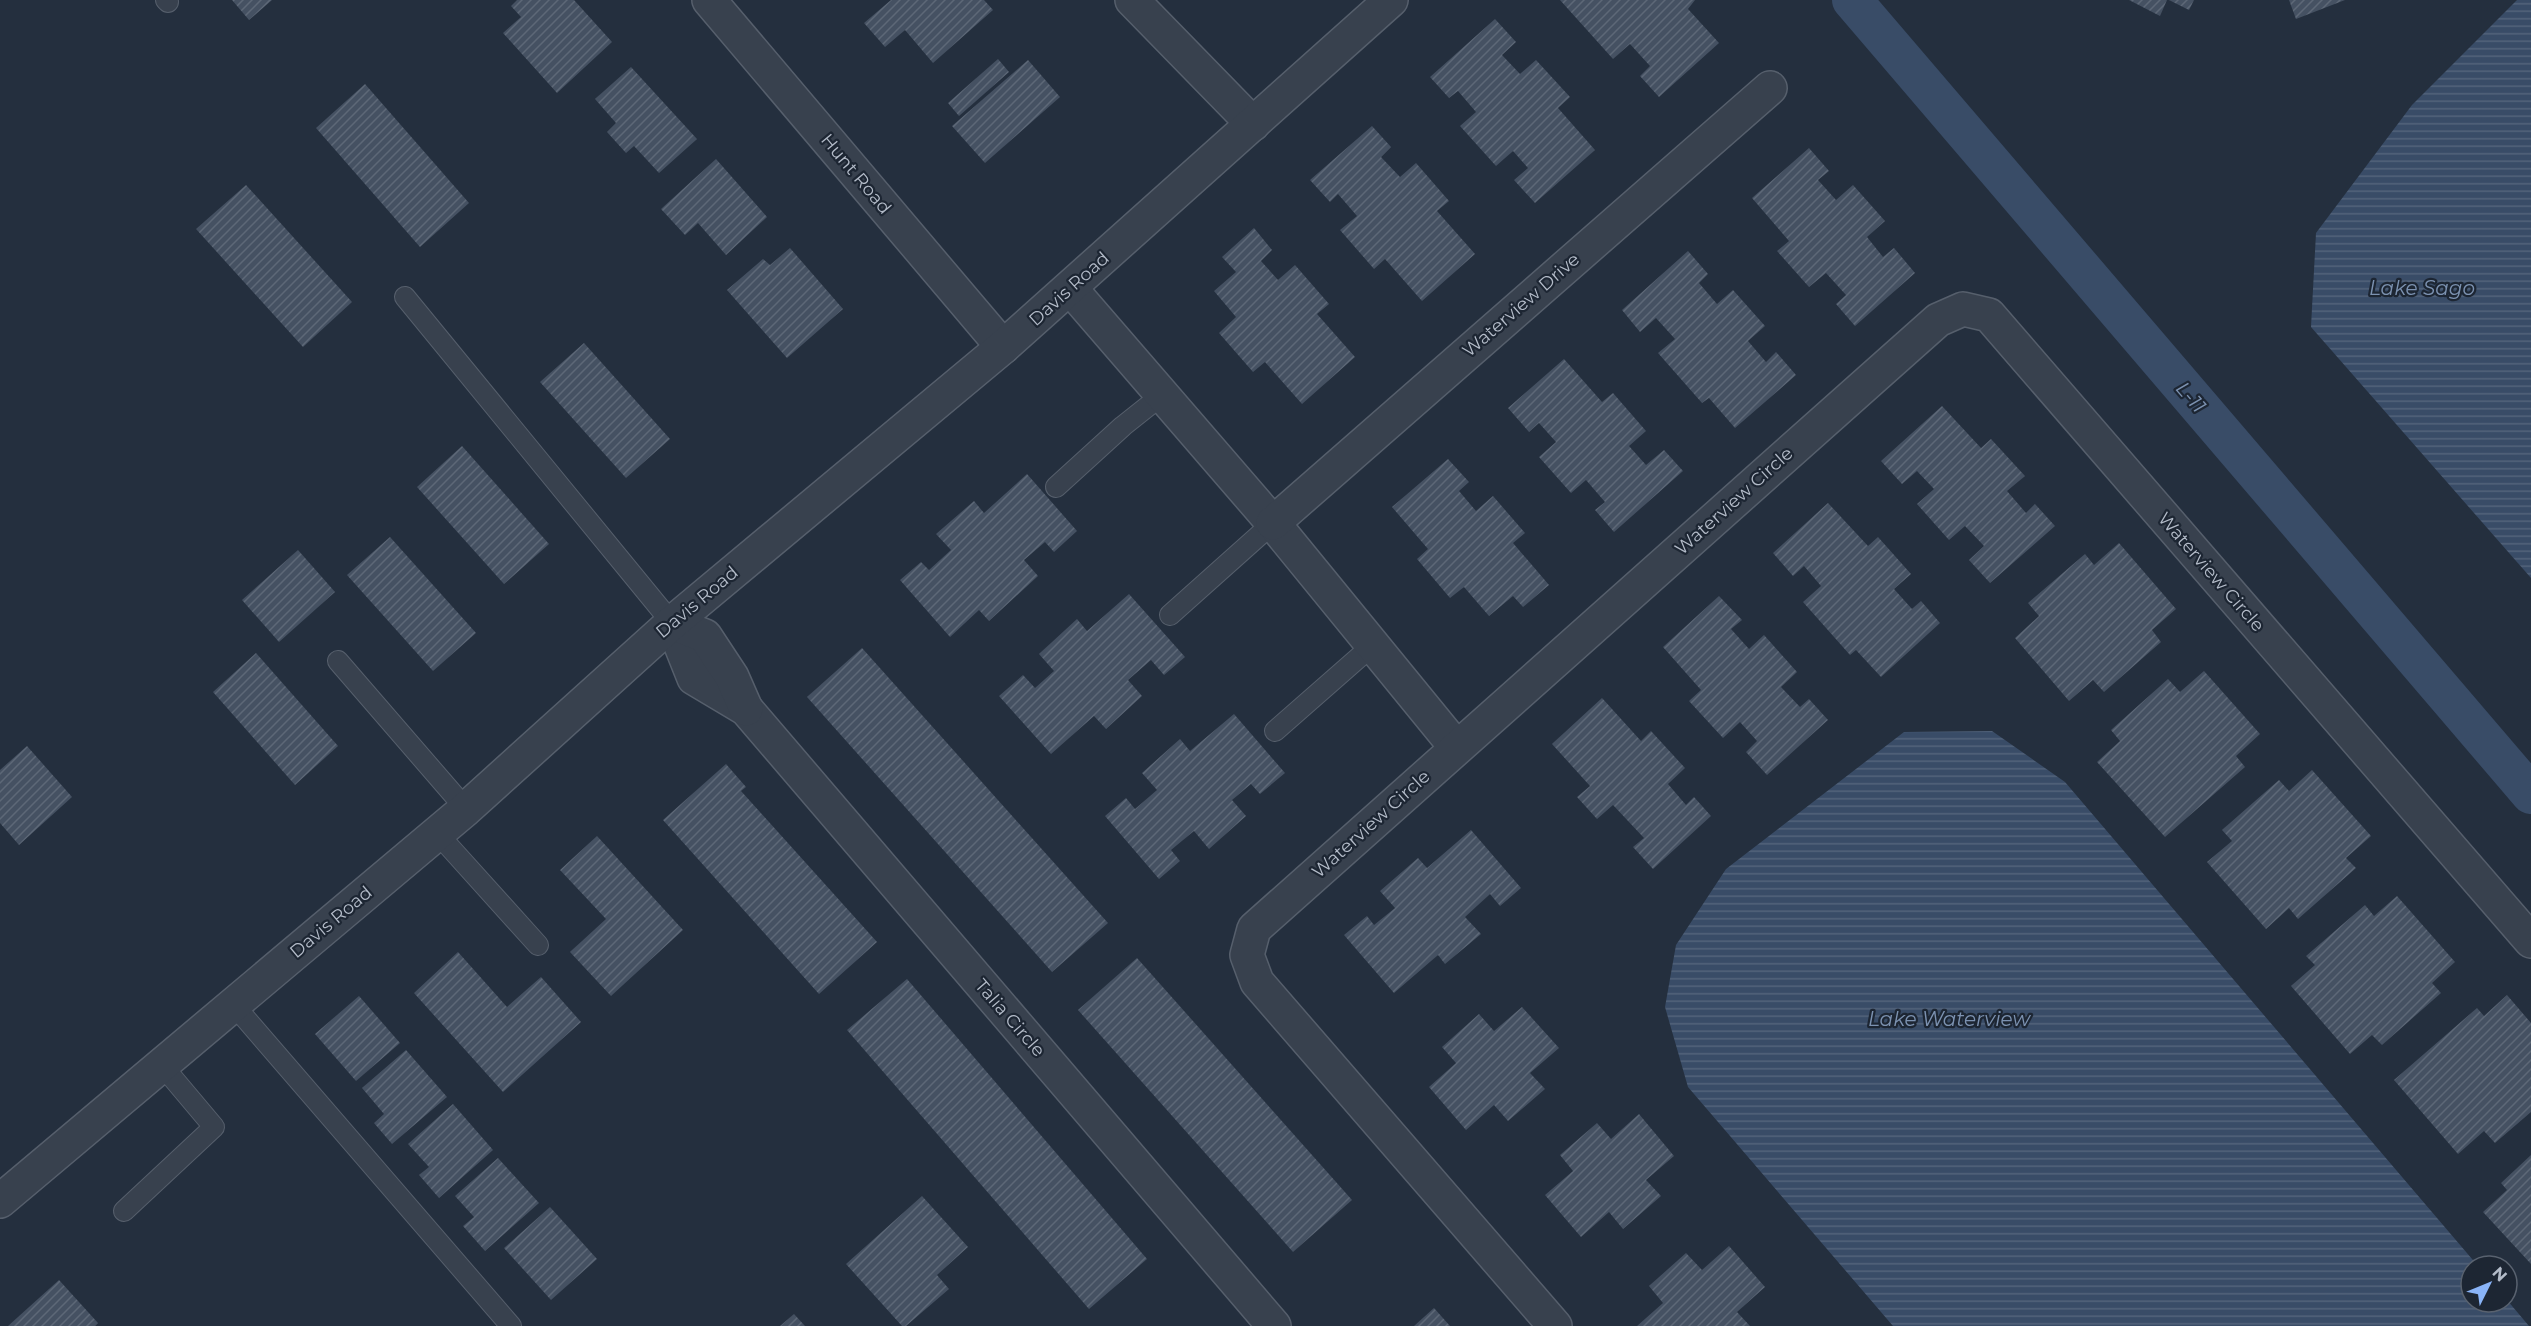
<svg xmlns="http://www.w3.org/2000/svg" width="2531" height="1326" viewBox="0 0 2531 1326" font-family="Montserrat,sans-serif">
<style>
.water{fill:url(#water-rules)}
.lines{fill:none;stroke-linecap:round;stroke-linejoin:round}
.canal{stroke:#394c67;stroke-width:40}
.building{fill:url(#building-hatch)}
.service-casing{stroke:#565f6c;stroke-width:22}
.minor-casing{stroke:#565f6c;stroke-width:36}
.tertiary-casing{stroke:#565f6c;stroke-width:36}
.service{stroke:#38414e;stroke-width:20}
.minor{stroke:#38414e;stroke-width:33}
.tertiary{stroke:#38414e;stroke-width:33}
.labels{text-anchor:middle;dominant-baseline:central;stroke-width:4.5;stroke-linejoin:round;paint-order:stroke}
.street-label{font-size:18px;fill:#b4bcc9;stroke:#1d2633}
.water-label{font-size:20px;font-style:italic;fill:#7c92b1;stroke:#1d2633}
</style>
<defs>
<pattern id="water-rules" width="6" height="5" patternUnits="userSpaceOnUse" patternTransform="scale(1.5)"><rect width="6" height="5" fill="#394c67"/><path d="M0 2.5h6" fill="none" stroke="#53647b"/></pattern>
<pattern id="building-hatch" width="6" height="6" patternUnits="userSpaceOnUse" patternTransform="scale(1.5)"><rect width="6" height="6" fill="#455162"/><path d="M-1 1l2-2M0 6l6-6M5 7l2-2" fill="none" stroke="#5d6877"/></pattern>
</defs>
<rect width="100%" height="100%" fill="#242f3e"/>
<g class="water">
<path d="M2517 0H2531V578L2311 327 2316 233 2412 105Z"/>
<path d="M1992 731 2065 782 2478 1266H2471V1302L2507 1300 2529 1326H1893L1688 1087 1665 1007 1676 945 1726 869 1904 732Z"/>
</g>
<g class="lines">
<path class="canal" d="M1852 0 2531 794"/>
</g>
<g class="building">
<path d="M232 0H272L249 20Z"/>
<path d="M517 0H574L612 42 557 93 503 33 521 17 511 6Z"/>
<path d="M891 0H984L993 10 933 63 905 30 885 47 864 23Z"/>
<path d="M1560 0H1695L1688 9 1719 43 1659 97 1640 76 1650 66 1630 44 1613 59Z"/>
<path d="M2129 0H2167L2160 16Z"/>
<path d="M2169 0H2194L2189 10Z"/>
<path d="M2289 0H2345L2296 19Z"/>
<path d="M1495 19 1516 42 1502 55 1520 74 1536 60 1570 97 1558 108 1595 150 1535 203 1514 180 1528 168 1513 151 1496 166 1460 126 1476 112 1458 91 1449 98 1430 77Z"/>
<path d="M998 59 1009 72 959 116 948 103Z"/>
<path d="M1028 60 1060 97 985 163 952 126Z"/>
<path d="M631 67 697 139 659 173 634 146 626 153 607 132 616 123 595 99Z"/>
<path d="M365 84 469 203 420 247 316 128Z"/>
<path d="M1372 126 1391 147 1381 157 1400 177 1416 163 1449 201 1437 211 1475 254 1422 301 1385 259 1374 269 1340 230 1357 216 1338 194 1330 202 1310 180Z"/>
<path d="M1809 148 1829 171 1818 180 1836 200 1853 185 1885 221 1867 237 1883 257 1894 248 1915 273 1855 326 1836 304 1846 295 1826 273 1809 287 1777 251 1789 241 1752 198Z"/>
<path d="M716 159 767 217 726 255 698 223 685 235 661 209Z"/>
<path d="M246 185 352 302 303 347 196 229Z"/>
<path d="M1254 228 1272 250 1261 261 1278 280 1295 265 1329 304 1317 314 1355 357 1302 404 1265 362 1253 372 1219 333 1236 317 1214 291 1236 272 1222 257Z"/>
<path d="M790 248 843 309 787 358 727 290 763 259 770 265Z"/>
<path d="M1688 251 1708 274 1699 283 1717 304 1733 290 1765 326 1748 341 1766 362 1776 352 1796 375 1735 428 1709 398 1702 403 1658 353 1675 339 1656 318 1640 332 1622 310Z"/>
<path d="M584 343 670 439 626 478 540 382Z"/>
<path d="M1564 359 1602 402 1613 393 1646 431 1629 446 1646 465 1664 450 1683 471 1614 532 1595 510 1605 502 1586 480 1571 493 1539 457 1556 442 1539 423 1529 432 1508 408Z"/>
<path d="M1942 406 1981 448 1991 439 2025 476 2007 491 2026 513 2035 504 2055 526 1990 583 1969 560 1984 546 1965 526 1949 540 1917 504 1934 489 1917 471 1902 484 1881 461Z"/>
<path d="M462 446 549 544 504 584 417 487Z"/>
<path d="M1448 459 1469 482 1459 491 1476 511 1493 496 1525 533 1513 543 1549 585 1523 607 1513 596 1489 616 1464 587 1450 598 1417 559 1428 549 1392 507Z"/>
<path d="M1027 474 1077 531 1054 552 1045 542 1024 560 1038 576 989 621 979 610 950 637 900 580 921 562 929 570 951 550 936 534 974 501 984 513Z"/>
<path d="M1828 503 1868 546 1878 537 1911 574 1894 589 1912 609 1921 601 1940 623 1881 677 1856 650 1850 655 1803 602 1821 586 1804 566 1793 576 1773 553Z"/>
<path d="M390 537 476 633 433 671 347 575Z"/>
<path d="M2119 543 2176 609 2152 630 2161 642 2104 692 2093 680 2069 701 2015 638 2039 616 2028 603 2085 554 2094 565Z"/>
<path d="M298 550 335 592 279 642 242 600Z"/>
<path d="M1129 594 1185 657 1164 675 1151 660 1128 680 1142 696 1106 729 1094 716 1051 754 999 696 1023 675 1035 688 1054 671 1039 654 1077 619 1087 631Z"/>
<path d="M1719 596 1742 620 1731 629 1749 649 1764 635 1797 672 1781 687 1800 707 1809 699 1828 720 1767 775 1746 752 1757 741 1740 722 1723 738 1689 701 1701 690 1663 647Z"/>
<path d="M862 648 1108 923 1052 972 807 697Z"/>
<path d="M256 653 338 746 295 785 213 692Z"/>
<path d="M2204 671 2260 734 2236 756 2245 767 2165 837 2097 762 2120 741 2111 730 2168 679 2180 692Z"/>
<path d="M1602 698 1641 741 1651 731 1685 768 1668 784 1686 805 1694 797 1711 816 1653 869 1633 847 1644 838 1613 805 1597 819 1577 797 1590 786 1552 744Z"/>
<path d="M1234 714 1285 773 1260 794 1251 784 1232 800 1246 816 1209 849 1194 831 1171 850 1180 861 1159 879 1105 816 1126 798 1135 809 1157 790 1142 773 1180 739 1190 751Z"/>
<path d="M27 746 72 797 19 845 0 823V770Z"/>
<path d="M726 764 746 787 741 791 877 942 819 994 663 820Z"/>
<path d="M2312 770 2371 836 2346 858 2356 868 2298 919 2289 908 2266 929 2207 862 2232 841 2222 830 2279 780 2289 791Z"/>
<path d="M1471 830 1521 888 1500 906 1490 894 1465 917 1481 934 1445 964 1438 955 1394 993 1344 935 1367 916 1374 925 1395 908 1380 891 1418 858 1427 868Z"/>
<path d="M597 836 683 930 611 996 570 952 606 919 560 870Z"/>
<path d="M2397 896 2455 962 2432 983 2441 993 2382 1045 2372 1035 2350 1054 2291 986 2315 965 2306 956 2365 905 2374 916Z"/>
<path d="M458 952 507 1007 541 977 581 1022 503 1092 414 993Z"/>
<path d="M1137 958 1352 1200 1293 1252 1078 1010Z"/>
<path d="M907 979 1147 1259 1089 1309 847 1030Z"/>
<path d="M2507 995 2531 1023V1112L2495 1143 2484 1131 2458 1154 2394 1080 2477 1008 2484 1016Z"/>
<path d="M359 996 400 1043 356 1081 315 1034Z"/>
<path d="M1522 1007 1559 1048 1530 1073 1545 1089 1508 1121 1494 1105 1466 1130 1429 1087 1456 1063 1442 1047 1479 1014 1494 1031Z"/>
<path d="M406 1050 447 1097 392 1144 374 1123 384 1114 362 1088Z"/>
<path d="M453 1104 493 1150 439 1198 419 1175 429 1167 408 1144Z"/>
<path d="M1639 1114 1674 1156 1646 1180 1661 1196 1623 1229 1609 1212 1581 1237 1545 1195 1573 1171 1560 1155 1597 1123 1611 1139Z"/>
<path d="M2531 1155V1264L2483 1212 2507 1190 2501 1183Z"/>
<path d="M498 1158 539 1203 485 1251 463 1226 474 1217 455 1196Z"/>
<path d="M922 1196 968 1247 937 1275 949 1289 906 1326H902L846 1264Z"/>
<path d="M550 1207 597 1259 551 1300 504 1248Z"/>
<path d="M1729 1246 1765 1287 1737 1312 1750 1326H1637L1663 1303 1649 1286 1686 1253 1702 1270Z"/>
<path d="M59 1280 98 1323 95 1326H8Z"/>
<path d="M1434 1308 1450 1326H1414Z"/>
<path d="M794 1314 805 1326H780Z"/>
</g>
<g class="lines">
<g class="service-casing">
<g id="service">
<path d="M166 0 168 2"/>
<path d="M405 297 672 623"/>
<path d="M1056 487 1123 426 1162 395"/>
<path d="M1170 615 1273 523"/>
<path d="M338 661 466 809"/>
<path d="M1275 731 1373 645"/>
<path d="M437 833 538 945"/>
<path d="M233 1004 511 1326"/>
<path d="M124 1211 214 1127 161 1064"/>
</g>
</g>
<g class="minor-casing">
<g id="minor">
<path d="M709 0 1003 347"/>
<path d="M1132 0 1253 124"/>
<path d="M1070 288 1273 523 1456 747"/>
<path d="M1273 523 1770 88"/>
<path d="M672 623 694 678 746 709 1274 1326"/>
<path d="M672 623 705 636 732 677 746 709"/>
<path d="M1555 1326 1257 982 1247 955 1254 929 1938 320 1963 309 1989 315 2531 941"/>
</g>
</g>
<g class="tertiary-casing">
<path id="tertiary" d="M0 1201 466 809 672 623 1003 347 1391 0"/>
</g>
<use href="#service" class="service"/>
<use href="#minor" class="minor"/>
<use href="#tertiary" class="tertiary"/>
</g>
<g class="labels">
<g class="street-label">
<text transform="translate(856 174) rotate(50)">Hunt Road</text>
<text transform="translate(1069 289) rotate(-42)">Davis Road</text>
<text transform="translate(1521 305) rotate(-41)">Waterview Drive</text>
<text transform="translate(1734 501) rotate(-42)">Waterview Circle</text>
<text transform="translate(2211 572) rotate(49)">Waterview Circle</text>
<text transform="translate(697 602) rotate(-40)">Davis Road</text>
<text transform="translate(1371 824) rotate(-42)">Waterview Circle</text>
<text transform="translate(331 922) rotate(-40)">Davis Road</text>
<text transform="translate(1010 1018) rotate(49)">Talia Circle</text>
</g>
<g class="water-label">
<text x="2422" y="288">Lake Sago</text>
<text transform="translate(2191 397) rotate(49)">L-11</text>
<text x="1949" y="1019">Lake Waterview</text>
</g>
</g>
<g transform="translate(2489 1284) rotate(47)"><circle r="28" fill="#1d2633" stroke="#59626f" stroke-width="1.5"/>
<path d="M0-4.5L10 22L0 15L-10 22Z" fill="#8ab4f8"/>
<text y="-9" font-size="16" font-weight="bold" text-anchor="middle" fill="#b4bcc9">N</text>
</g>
</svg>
